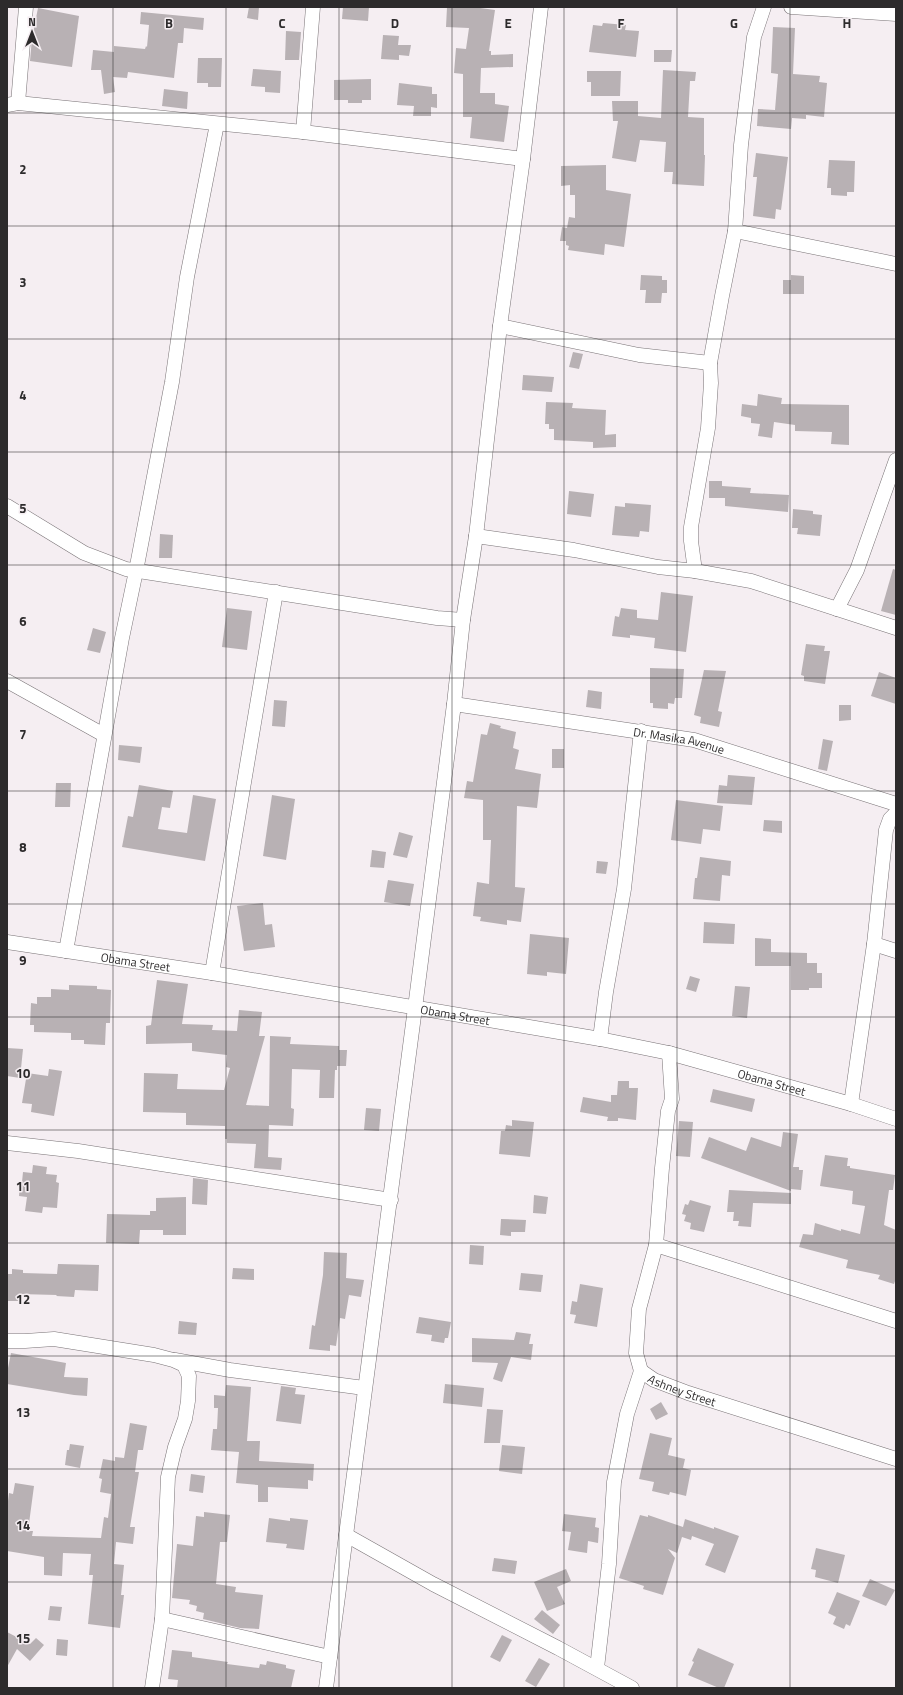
<svg xmlns="http://www.w3.org/2000/svg" width="903" height="1695" viewBox="0 0 903 1695" font-family="'Titillium Web',sans-serif">
<style>
.building{fill:#b8b1b4}
.lines{fill:none;stroke-linecap:round;stroke-linejoin:round}
.street-casing{stroke:#797376;stroke-width:15}
.street{stroke:#fff;stroke-width:14}
.grid{fill:none;stroke:#2d2b2c;stroke-width:1;stroke-opacity:0.55}
.labels{text-anchor:middle;dominant-baseline:central;stroke-width:3;stroke-linejoin:round;paint-order:stroke}
.street-label{font-size:12px;fill:#2d2b2c;stroke:#f5eef2}
.grid-label{font-size:13px;text-anchor:middle;font-weight:bold;fill:#2d2b2c;stroke:#f5eef2;stroke-width:3;stroke-linejoin:round;paint-order:stroke}
</style>
<rect width="100%" height="100%" fill="#f5eef2"/>
<g class="building">
<path d="M249 7H259L258 20 247 18Z"/>
<path d="M343 7H369L368 21 342 19Z"/>
<path d="M447 7H473L495 10 489 51H491V55L513 54V67L481 68 480 93H495V104L509 106 504 142 470 138 472 117H463V74L454 73 456 48 466 49 469 28 446 27Z"/>
<path d="M38 8 79 16 72 67 30 61 32 38Z"/>
<path d="M141 12 204 18 203 30 184 28 183 43H178L174 78 128 72 127 78 113 77 115 92 104 94 101 70H91L93 50 114 52V46L145 49 146 46 147 47 149 25 140 24Z"/>
<path d="M603 23 626 25 625 30 639 31 636 57 589 52 593 25 602 26Z"/>
<path d="M773 27 795 28 793 74 820 76 819 82 827 83 824 117 806 115V119L792 118 791 129 757 126 758 109 775 110 778 74 771 73Z"/>
<path d="M286 31 301 32 299 60H285Z"/>
<path d="M383 35 399 36 398 45H411L409 56 399 55V60L381 59Z"/>
<path d="M654 50H672L671 62H654Z"/>
<path d="M198 58H222L221 87H208V83H197Z"/>
<path d="M253 69 281 71 280 93 265 92V87L251 86Z"/>
<path d="M663 70 696 72 695 81H690L688 117 704 118V155H705L704 186 672 184 673 172H664L666 142 640 140 636 162 612 158 618 121H613L612 101H638V116L661 118Z"/>
<path d="M587 71H621L620 96H591V82H587Z"/>
<path d="M371 79V100H362V103H348V100H334V80Z"/>
<path d="M399 83 432 87V94H437V108L431 107V116H413L414 106 397 105Z"/>
<path d="M164 89 188 92 187 109 162 106Z"/>
<path d="M756 153 788 157 781 210 776 209 775 219 753 216 757 177H753Z"/>
<path d="M829 160 855 161 854 192H847V196L831 195V188H827Z"/>
<path d="M606 165V190L631 194 624 247 605 244 604 255 568 250 569 246 566 245V241H560L562 227 567 228 569 217 575 218V195H570V185L561 186V166Z"/>
<path d="M641 275 662 276V280H667V293H662L661 303H645L646 290H640Z"/>
<path d="M791 275 804 276V294H783V280H791Z"/>
<path d="M573 352 583 354 579 369 569 367Z"/>
<path d="M523 375 554 377 552 392 522 390Z"/>
<path d="M758 394 782 398 781 404 849 405V445L831 444 832 432 795 431V425L774 422 772 438 758 436 760 424 751 423V418L741 416 742 404 757 406Z"/>
<path d="M546 402 573 403 572 408 606 410 605 435 616 434V447L593 448V442L554 440V429H549V424H545Z"/>
<path d="M709 481H722V486L751 488 750 493 789 495 788 512 725 506V498H709Z"/>
<path d="M569 491 594 494 591 517 567 514Z"/>
<path d="M625 503 651 505 649 532 640 531 639 537 612 535 615 506 625 507Z"/>
<path d="M793 509 813 511V514L822 515 820 536 797 534 798 528H792Z"/>
<path d="M160 534 173 535 172 558H159Z"/>
<path d="M893 569 896 570V615L881 611Z"/>
<path d="M661 592 693 596 686 652 654 648 655 638 630 635V638L612 636 615 616 619 617 621 608 637 610V618L658 620Z"/>
<path d="M227 608 252 611 247 650 222 647Z"/>
<path d="M93 628 106 632 100 653 87 650Z"/>
<path d="M806 644 825 646 824 651H830L825 684 804 681V676L801 675Z"/>
<path d="M650 668 684 669 682 698H675L674 704 668 703V709L653 708V703H650Z"/>
<path d="M704 670 726 671 718 711 722 712 719 727 700 723 701 717 694 715Z"/>
<path d="M879 672 896 678V704L871 696Z"/>
<path d="M588 690 602 692 601 709 586 707Z"/>
<path d="M274 700 287 701 285 727 272 726Z"/>
<path d="M839 705H851V720L839 721Z"/>
<path d="M490 723 501 726 500 728 516 732 513 748 519 750 515 769 541 774 537 808 517 806 515 887 525 888 521 922 507 920V925L480 921 481 917 473 916 477 882 489 884 491 840H483V800L464 798 467 781 473 782 481 734 487 735Z"/>
<path d="M823 739 833 741 827 771 818 769Z"/>
<path d="M119 745 142 747 140 763 118 760Z"/>
<rect x="552" y="749" width="12" height="19"/>
<path d="M728 775 755 777 752 805 717 803 719 785 727 786Z"/>
<path d="M56 783H71L70 807H55Z"/>
<path d="M139 785 173 791 170 808 162 807 158 829 187 833 193 795 216 799 205 861 122 847 128 816 133 817Z"/>
<path d="M272 795 295 799 286 860 263 856Z"/>
<path d="M676 800 723 806 720 831 703 829 701 844 671 840Z"/>
<path d="M764 820 782 821V833L763 831Z"/>
<path d="M399 832 413 836 407 858 393 855Z"/>
<path d="M372 850 386 852 384 868 370 867Z"/>
<path d="M700 857 731 861 730 876 722 875 720 901 693 899 695 878H697Z"/>
<path d="M597 861 608 862 606 874 596 873Z"/>
<path d="M388 880 414 884 410 906 384 902Z"/>
<path d="M263 903 265 925 272 924 275 947 244 951 237 906Z"/>
<path d="M704 922 735 924 734 944 703 943Z"/>
<path d="M530 934 569 938 566 974 547 972V976L527 974Z"/>
<path d="M755 938 771 939V952L807 953V963H817V973H822V988H809V990H791V966H755Z"/>
<path d="M690 976 700 979 696 992 686 989Z"/>
<path d="M157 980 188 984 182 1024 213 1025 212 1030 237 1031 239 1010 262 1012 259 1036H265L246 1105 269 1106 270 1036 291 1037 290 1044 339 1046V1050H347L346 1066H337V1070H335L334 1098H319L320 1070 292 1069 291 1108 294 1109 293 1126 269 1125 268 1157 282 1158 281 1170 254 1168 256 1144 227 1143V1139H225V1126L186 1125V1113L143 1112 144 1073 178 1074 177 1089 224 1090 230 1068 226 1067 227 1055 192 1051V1043L146 1044V1026L151 1025Z"/>
<path d="M69 985 97 986V989L111 990 110 1023H106L105 1045 84 1044V1040H71V1033L34 1032V1025H30L31 1003 37 1004V997H51V989L69 990Z"/>
<path d="M735 986 750 987 747 1018 732 1016Z"/>
<path d="M7 1048 23 1049 20 1078 7 1076Z"/>
<path d="M49 1069 62 1071 54 1116 31 1112 32 1104 22 1103 27 1073 48 1076Z"/>
<path d="M618 1081H629V1088H638L636 1120 618 1118V1121H607L608 1117 580 1112 583 1097 611 1102V1095H617Z"/>
<path d="M713 1089 755 1099 752 1112 710 1102Z"/>
<path d="M366 1108 381 1109 379 1131 364 1130Z"/>
<path d="M512 1120 534 1122 530 1157 499 1154 501 1131H505L506 1125 512 1126Z"/>
<path d="M679 1121 693 1122 690 1157 676 1156Z"/>
<path d="M783 1132 798 1134 793 1167H799V1170H803L801 1190 791 1189V1191L701 1158 709 1137 746 1151 751 1137 781 1147Z"/>
<path d="M825 1155 848 1158 847 1166H850V1168L895 1175 893 1190H889L884 1225 896 1230V1278L894 1284 878 1279 880 1275 846 1268 848 1260 799 1247 803 1234 813 1235 815 1223 841 1231V1229L860 1234 865 1206 852 1204 853 1191 820 1186Z"/>
<path d="M33 1165 47 1167 46 1174 57 1175 56 1182 59 1183 57 1208 43 1207 42 1213 25 1211 27 1197 19 1196 20 1182H22L23 1172 32 1173Z"/>
<path d="M193 1178 208 1180 207 1205 192 1204Z"/>
<path d="M729 1190 791 1193V1204L753 1203 751 1227 738 1226 739 1221H733L734 1212H727Z"/>
<path d="M534 1195 548 1197 546 1214 533 1213Z"/>
<path d="M186 1197V1235H163V1230H140L139 1244 106 1243 107 1214 150 1215V1211H156V1198Z"/>
<path d="M690 1200 711 1206 704 1232 690 1229 691 1223 684 1221 686 1215 682 1214 685 1204 688 1205Z"/>
<path d="M501 1219 526 1220 525 1232H511V1236L500 1235Z"/>
<path d="M470 1245 484 1246 483 1265 469 1264Z"/>
<path d="M324 1252 347 1253 346 1278 364 1280 361 1297 349 1295 345 1319 340 1318 336 1346 330 1345V1351L309 1349 312 1325 315 1326 323 1275Z"/>
<path d="M58 1264 99 1265 98 1291 75 1290 74 1297 56 1296 57 1295 19 1294V1301H7V1274H12V1269L23 1270V1273L57 1274Z"/>
<path d="M233 1268 254 1269V1280L232 1279Z"/>
<path d="M521 1273 543 1275 541 1292 519 1290Z"/>
<path d="M580 1284 603 1288 597 1327 574 1323 576 1315 570 1314 572 1301 577 1302Z"/>
<path d="M419 1317 451 1322 448 1338H445L444 1343 431 1341 432 1335 416 1333Z"/>
<path d="M179 1321 197 1323 196 1335 178 1334Z"/>
<path d="M516 1332 531 1334 529 1344H533L531 1360 511 1357 502 1382 493 1379 498 1363 472 1362V1338L514 1340Z"/>
<path d="M11 1353 66 1363 64 1377 88 1378 87 1396 74 1395 7 1384V1373Z"/>
<path d="M445 1384 484 1388 482 1407 443 1403Z"/>
<path d="M226 1385 251 1387 247 1441H260L259 1461 314 1464 313 1481 308 1480V1489L268 1487V1502H258V1485L236 1483 239 1452 211 1450 213 1429H217L218 1408H214V1395L225 1396Z"/>
<path d="M281 1386 296 1388 295 1394 305 1395 301 1424 276 1421Z"/>
<path d="M661 1402 668 1414 656 1420 650 1409Z"/>
<path d="M487 1409 503 1410 500 1443H484Z"/>
<path d="M130 1423 147 1426 143 1450H138L135 1472H139L130 1527H135L133 1544 116 1542 114 1564 124 1565 121 1595H124L120 1628 88 1624 93 1575H89L91 1554 63 1553 62 1576 44 1575V1557L7 1551V1509L9 1493 13 1494 15 1483 34 1486 28 1531H33L32 1536 101 1538 104 1517 108 1518 111 1494 100 1492 102 1479 99 1478 103 1459 115 1461V1457L124 1458Z"/>
<path d="M650 1433 672 1438 668 1455 685 1459 683 1468 691 1470 686 1496 670 1492 669 1495 652 1491 654 1482 639 1479Z"/>
<path d="M70 1444 84 1446 80 1468 65 1465 67 1450H69Z"/>
<path d="M502 1445 525 1447 522 1474 499 1471Z"/>
<path d="M191 1474 205 1476 203 1493 189 1491Z"/>
<path d="M204 1512 230 1515 227 1542H220L216 1584 236 1587 235 1592 263 1595 259 1629 240 1628 203 1619 204 1613 196 1611 197 1606 189 1604 190 1600 172 1598 177 1544 193 1546 196 1516 204 1517Z"/>
<path d="M564 1514 596 1518 595 1527 599 1528 598 1543 588 1541 587 1553 568 1550 571 1532 562 1531Z"/>
<path d="M640 1515 648 1517V1515L683 1527 685 1519 714 1529V1527L739 1536 725 1573 705 1565 714 1544 692 1536 691 1540 682 1537 677 1553 668 1549 675 1558 663 1595 643 1589 644 1586 619 1578Z"/>
<path d="M269 1518 290 1521V1518L308 1520 304 1550 286 1548 287 1544 266 1542Z"/>
<path d="M816 1548 845 1555 838 1583 815 1577 816 1570 811 1569Z"/>
<path d="M494 1558 517 1561 515 1574 492 1571Z"/>
<path d="M566 1569 571 1581 557 1587 565 1604 547 1611 534 1582Z"/>
<path d="M870 1579 895 1590 886 1606 862 1596Z"/>
<path d="M837 1592 860 1601 850 1626 846 1624 844 1629 833 1624 836 1617 828 1613Z"/>
<path d="M50 1606 62 1607 60 1621 48 1620Z"/>
<path d="M542 1610 560 1625 553 1634 534 1619Z"/>
<path d="M7 1632 30 1644 36 1638 44 1645 30 1661 17 1649 7 1667Z"/>
<path d="M502 1635 512 1640 500 1662 490 1657Z"/>
<path d="M57 1639 68 1640 67 1656 56 1655Z"/>
<path d="M698 1648 734 1664 724 1688H719L688 1675 694 1662 692 1661Z"/>
<path d="M172 1650 192 1652V1657L228 1662 227 1664 259 1668 260 1664 266 1665 267 1661 286 1665V1668L295 1670 291 1688H177L178 1680 168 1679Z"/>
<path d="M539 1658 550 1664 536 1687 525 1681Z"/>
</g>
<g class="lines">
<g class="street-casing">
<g id="street">
<path d="M791 7 896 14"/>
<path d="M18 103 26 7"/>
<path d="M7 105 18 103 303 132 523 159"/>
<path d="M303 132 313 7"/>
<path d="M735 231 896 264"/>
<path d="M500 326 639 355 710 363"/>
<path d="M7 506 84 553 126 569 437 618 463 620"/>
<path d="M476 536 574 550 658 567 695 571 751 581 896 628"/>
<path d="M695 571 691 541V527L708 428 711 383 710 363 722 296 735 231 741 145 754 37 764 7"/>
<path d="M837 609 857 570 896 460"/>
<path d="M7 681 104 735"/>
<path id="s1" d="M454 704 694 740 896 804"/>
<path id="s2" d="M7 942 212 973 600 1039 669 1053 851 1104 896 1119"/>
<path d="M874 944 896 951"/>
<path d="M66 951 122 638 136 571 172 382 187 277 217 124"/>
<path d="M212 973 276 592"/>
<path d="M600 1039 606 992 624 889 641 731"/>
<path id="s3" d="M669 1053 672 1099 668 1111 662 1168 656 1245 639 1309 636 1353 641 1371 654 1380 688 1393 896 1459"/>
<path d="M851 1104 874 944 886 830 890 819 896 813"/>
<path d="M7 1143 78 1151 391 1200"/>
<path d="M656 1245 896 1321"/>
<path d="M7 1341H25L54 1339 154 1355 173 1360 184 1365 189 1376 188 1401 185 1419 175 1447 168 1477 162 1619 152 1688"/>
<path d="M175 1360 230 1370 364 1388"/>
<path d="M346 1535 433 1584 558 1648 632 1688"/>
<path d="M162 1619 330 1657"/>
<path d="M597 1668 609 1564 614 1482 627 1414 641 1371"/>
<path d="M326 1688 415 1008 454 704 463 620 476 536 500 326 523 159 541 7"/>
</g>
</g>
<use href="#street" class="street"/>
</g>
<path class="grid" d="M113 7V1688M226 7V1688M339 7V1688M452 7V1688M564 7V1688M677 7V1688M790 7V1688M7 113H896M7 226H896M7 339H896M7 452H896M7 565H896M7 678H896M7 791H896M7 904H896M7 1017H896M7 1130H896M7 1243H896M7 1356H896M7 1469H896M7 1582H896"/>
<g class="labels">
<g class="street-label">
<text stroke="none"><textPath href="#s1" startOffset="228">Dr. Masika Avenue</textPath></text>
<text stroke="none"><textPath href="#s2" startOffset="130">Obama Street</textPath></text>
<text stroke="none"><textPath href="#s2" startOffset="454">Obama Street</textPath></text>
<text stroke="none"><textPath href="#s2" startOffset="778">Obama Street</textPath></text>
<text stroke="none"><textPath href="#s3" startOffset="368">Ashney Street</textPath></text>
</g>
</g>
<g class="grid-label">
<text x="169" y="28">B</text>
<text x="282" y="28">C</text>
<text x="395" y="28">D</text>
<text x="508" y="28">E</text>
<text x="621" y="28">F</text>
<text x="734" y="28">G</text>
<text x="847" y="28">H</text>
<text x="23" y="174">2</text>
<text x="23" y="287">3</text>
<text x="23" y="400">4</text>
<text x="23" y="513">5</text>
<text x="23" y="626">6</text>
<text x="23" y="739">7</text>
<text x="23" y="852">8</text>
<text x="23" y="965">9</text>
<text x="23" y="1078">10</text>
<text x="23" y="1191">11</text>
<text x="23" y="1304">12</text>
<text x="23" y="1417">13</text>
<text x="23" y="1530">14</text>
<text x="23" y="1643">15</text>
</g>
<rect width="903" height="1695" fill="none" stroke="#2d2b2c" stroke-width="16"/>
<g transform="translate(32 32)" stroke="#f5eef2" stroke-width="3" paint-order="stroke">
<path d="M0-3L7 15L0 10L-7 15Z" fill="#2d2b2c"/>
<text y="-6" font-size="11" font-weight="bold" text-anchor="middle" fill="#2d2b2c">N</text>
</g>
</svg>
